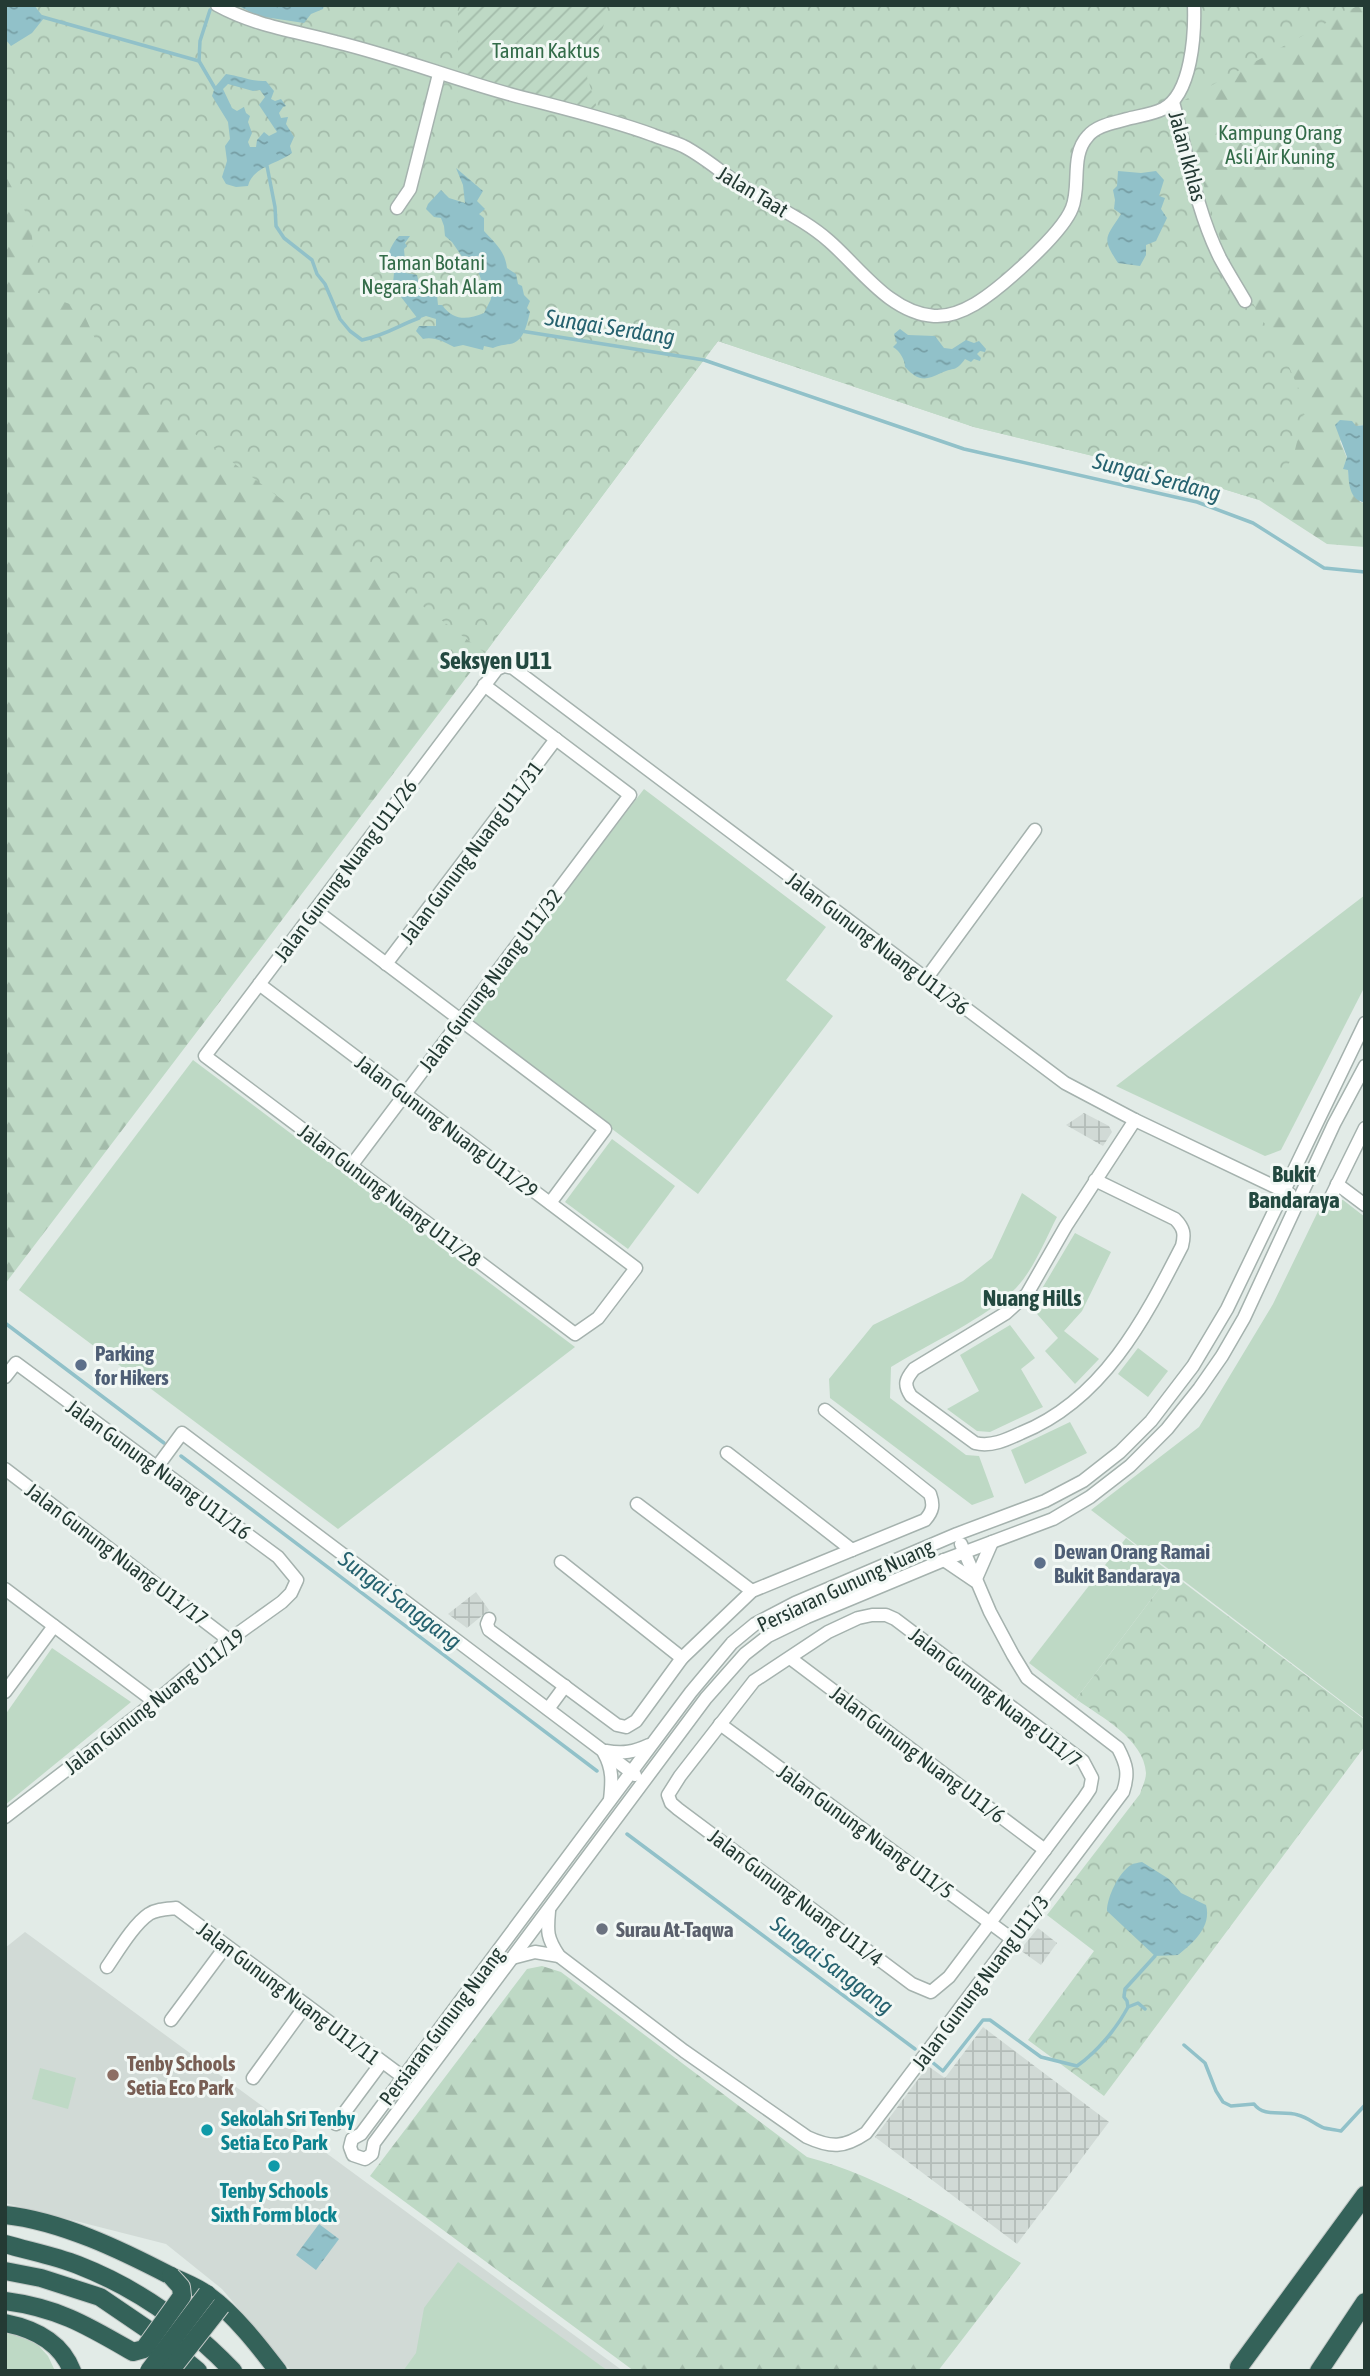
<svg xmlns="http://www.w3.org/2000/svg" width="1370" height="2376" viewBox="0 0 1370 2376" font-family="'Asap Condensed',sans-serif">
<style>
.built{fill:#d1dad6}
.industrial{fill:url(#industrial-grid)}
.grass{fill:#bed9c5}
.forest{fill:url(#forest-firs)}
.park{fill:url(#park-crowns)}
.garden{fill:url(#garden-furrows)}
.water{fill:url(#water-ripples);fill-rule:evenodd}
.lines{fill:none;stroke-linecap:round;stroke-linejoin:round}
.stream{stroke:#91c1c9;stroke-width:3.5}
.minor-casing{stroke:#a5b2ae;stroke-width:15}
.highway-casing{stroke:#c2c8c6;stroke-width:20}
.minor{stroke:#fff;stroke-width:12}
.highway{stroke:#346259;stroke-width:18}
.highway-bridge-casing{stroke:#c2c8c6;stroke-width:20;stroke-linecap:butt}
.highway-bridge{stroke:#346259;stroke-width:18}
.service-dot{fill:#5c6f8a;stroke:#f2f8f5;stroke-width:2.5}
.worship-dot{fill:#6b7280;stroke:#f2f8f5;stroke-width:2.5}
.education-dot{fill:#8d6e63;stroke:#f2f8f5;stroke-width:2.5}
.culture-dot{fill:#0f9aa8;stroke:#f2f8f5;stroke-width:2.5}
.labels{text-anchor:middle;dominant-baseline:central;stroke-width:6;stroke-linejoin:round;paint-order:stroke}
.park-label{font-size:21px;fill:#336c49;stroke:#f2f8f5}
.street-label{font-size:21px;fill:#243a34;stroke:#f2f8f5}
.service-label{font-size:21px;font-weight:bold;fill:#4e5e75;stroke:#f2f8f5;text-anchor:start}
.worship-label{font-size:21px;font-weight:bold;fill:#5b616d;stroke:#f2f8f5;text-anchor:start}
.education-label{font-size:21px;font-weight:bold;fill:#785e54;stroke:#f2f8f5;text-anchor:start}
.culture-label{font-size:21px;font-weight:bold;fill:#0d838f;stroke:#f2f8f5;text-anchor:start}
.water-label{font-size:23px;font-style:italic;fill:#26626f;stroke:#f2f8f5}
.neighbourhood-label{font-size:23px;font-weight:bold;fill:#234940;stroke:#f2f8f5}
.quarter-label{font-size:24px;font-weight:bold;fill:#234940;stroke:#f2f8f5}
</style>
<defs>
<pattern id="industrial-grid" width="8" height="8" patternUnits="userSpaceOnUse" patternTransform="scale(1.75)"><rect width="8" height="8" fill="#d1dad6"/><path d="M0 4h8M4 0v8" fill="none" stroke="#b3bcb8"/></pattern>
<pattern id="forest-firs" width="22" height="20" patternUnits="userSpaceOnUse" patternTransform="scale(1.75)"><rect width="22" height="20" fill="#bed9c5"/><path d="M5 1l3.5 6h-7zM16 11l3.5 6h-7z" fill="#a3bbaa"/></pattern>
<pattern id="park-crowns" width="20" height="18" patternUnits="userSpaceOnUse" patternTransform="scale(1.75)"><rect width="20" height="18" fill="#bed9c5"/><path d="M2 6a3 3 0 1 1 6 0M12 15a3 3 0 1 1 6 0" fill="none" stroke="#a3bbaa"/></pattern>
<pattern id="garden-furrows" width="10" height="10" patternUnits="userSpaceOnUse" patternTransform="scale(1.75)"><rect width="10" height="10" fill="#bed9c5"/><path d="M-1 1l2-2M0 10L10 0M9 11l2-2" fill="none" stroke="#a3bbaa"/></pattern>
<pattern id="water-ripples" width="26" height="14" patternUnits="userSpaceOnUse" patternTransform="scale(1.75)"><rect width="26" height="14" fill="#91c1c9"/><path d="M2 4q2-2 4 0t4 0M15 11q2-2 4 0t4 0" fill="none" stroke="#769ea4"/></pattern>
</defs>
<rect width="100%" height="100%" fill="#e2ebe7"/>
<path class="built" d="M25 1932 623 2371H291L222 2289 166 2244 5 2203V1948Z"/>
<g class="industrial">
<path d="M1084 1113 1109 1126 1112 1132 1103 1146 1066 1125Z"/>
<path d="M476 1592 489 1610 467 1628 448 1614Z"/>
<path d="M1038 1928 1057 1943 1041 1965 1020 1950Z"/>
<path d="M983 2027 1109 2122 1017 2244 875 2137 928 2066 945 2078Z"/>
</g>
<g class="grass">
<path d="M644 789 826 927 786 980 833 1016 698 1194 468 1020Z"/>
<path d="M1365 895V986L1281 1150 1265 1156 1116 1086Z"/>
<path d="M193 1060 575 1347 338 1529 19 1290Z"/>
<path d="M612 1139 675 1186 628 1249 565 1202Z"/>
<path d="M1022 1193 1057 1217C1045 1240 1034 1269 1016 1288 987 1318 928 1344 891 1367L890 1398 966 1455 979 1456 994 1497 972 1505 830 1398 829 1379 873 1325 963 1281 992 1258Z"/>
<path d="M1324 1199 1343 1200 1365 1217V1719L1091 1510 1199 1427 1273 1304Z"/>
<path d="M1075 1233 1111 1252 1082 1311 1064 1331 1099 1359 1075 1384 1045 1351 1058 1338 1031 1307Z"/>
<path d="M1010 1325 1035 1358 1021 1369 1043 1407 990 1432 977 1431 947 1409 979 1391 960 1355Z"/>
<path d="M1138 1348 1168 1371 1148 1397 1118 1374Z"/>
<path d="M1070 1422 1087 1453 1025 1484 1011 1450Z"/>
<path d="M1126 1538 1171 1573 1076 1699 1029 1663Z"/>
<path d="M52 1648 131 1702 5 1805V1715Z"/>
<path d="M40 2068 76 2078 68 2109 32 2099Z"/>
<path d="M458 2262 608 2371H403L416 2353 424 2308Z"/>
<path d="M5 2330 28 2334 48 2356 55 2371H5Z"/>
</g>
<g class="forest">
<path d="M607 5H1365V425L1356 426 1340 441 1347 458 1349 479 1360 502 1365 503V547L1327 544 1259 500 1204 483 974 427 718 341 485 653 5 1284V39Z"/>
<path d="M542 1966 561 1972 807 2157C884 2177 953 2223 1021 2263L938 2371H634L370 2176 527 1969Z"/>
</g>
<g class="park">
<path d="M5 5H1359L1181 102 1206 193 1222 245 1262 320 1277 340 1306 405 1293 458 1259 500 1204 483 974 427 718 341 485 653 109 369 81 308 36 292 31 222 5 175Z"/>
<path d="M1171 1573 1365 1720V1746L1104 2096 1028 2040 1094 1951 1047 1915 1140 1794C1142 1787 1146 1780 1146 1773 1144 1739 1101 1717 1076 1699Z"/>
</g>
<path class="garden" d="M461 5H607V15L587 77 598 111 458 73V13Z"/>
<g class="water">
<path d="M5 5H34L44 18 32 33 11 46 5 39Z"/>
<path d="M237 5H324L323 9 311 14 304 23 258 16Z"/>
<path d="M226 74C241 76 252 82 266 81L274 91 271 99 275 101 281 99 286 106 283 107 279 113 281 118 288 117 286 124 294 137 290 146 292 153C278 164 253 166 248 186L236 187 226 184 222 177 227 161 225 146 230 139 228 122 212 96 215 87ZM228 84 253 91 260 90 265 97 259 105 277 132 269 136 264 132 257 140 256 147H250L248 142 252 133 248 122 250 116 246 113 244 107 237 111 232 108 223 89Z"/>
<path d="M456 168 483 191 477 201 485 209 479 214 484 218V231C495 243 505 251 507 268L516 274 518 284 522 286 524 295 530 301 527 308 530 312C527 324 524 342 510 344 503 345 500 345 493 348L484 346 483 350 463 345 454 347C445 342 433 336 423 339L416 331 419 326H436V319L426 316 418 319 401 297 403 292 393 283 394 273 387 268C386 257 391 244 399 236H410L405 243 407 246 404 249 406 273 417 275 419 284 425 289H431L437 295 438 305H442C454 321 467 320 484 313L491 299V289L482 282 478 271 465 261 452 242 445 236 444 226 441 218 434 217 426 209 428 204 441 190 449 198 465 203 463 185Z"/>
<path d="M1118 171 1141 173 1156 171 1164 180 1159 196 1165 198 1161 209 1167 218 1156 241 1146 245V255L1140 266 1118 263C1101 237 1106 238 1121 214L1114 209 1115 200 1113 190 1117 186Z"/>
<path d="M900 329 908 335 935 336 944 348 952 349 966 340 974 343 979 341 986 349 985 352 980 351 977 354 981 358 980 361 974 359 971 362 965 359C956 372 954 367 941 373 925 381 918 381 905 367 905 360 900 351 893 347L897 343 894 334Z"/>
<path d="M1340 420 1352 421 1356 426 1365 425V503C1349 499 1349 484 1348 470L1343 469 1347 457 1335 425Z"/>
<path d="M1142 1862 1169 1879 1181 1893 1206 1905C1212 1927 1193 1943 1178 1955L1155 1956 1107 1911C1107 1897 1119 1872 1131 1865 1134 1863 1138 1863 1142 1862Z"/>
<path d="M319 2224 339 2239 316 2270 296 2255Z"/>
</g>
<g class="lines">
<g class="stream">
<path d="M39 16 199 61 216 90"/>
<path d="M199 61 200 41 210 10"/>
<path d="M264 165 267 166 275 207 276 226 284 238 312 260 317 274 325 284 340 319 350 331 362 340C387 335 397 326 419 318"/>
<path d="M521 331 704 360 964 449 1197 502 1253 523 1324 568 1365 572"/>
<path d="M5 1323 164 1443"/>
<path d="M181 1456 597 1771"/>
<path d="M627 1834 915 2049"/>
<path d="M1128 2007 1127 2001 1124 1997 1125 1989 1155 1956"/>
<path d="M1184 2045 1205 2063 1216 2091 1223 2102 1231 2106 1254 2104C1264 2118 1283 2110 1298 2115 1307 2117 1315 2124 1324 2128 1329 2129 1336 2130 1341 2131L1365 2105"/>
<path d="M932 2062 943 2071 983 2020H990L1041 2057 1077 2066C1097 2052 1117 2028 1128 2007L1138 2003 1145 2009"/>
</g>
<g class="minor-casing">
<g id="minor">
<path d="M217 5C255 26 295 31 336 42 394 56 451 78 509 94 558 107 607 118 653 135 663 139 674 142 683 146 705 157 724 175 745 188 773 206 804 219 829 241 860 268 890 313 934 316 948 317 963 311 975 304 1000 289 1062 234 1072 208 1081 186 1070 155 1088 136 1097 125 1114 123 1127 119 1139 116 1153 114 1163 109 1192 94 1195 33 1194 5"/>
<path d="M1173 102C1187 153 1196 210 1220 258 1228 273 1237 287 1245 301"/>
<path d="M397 208 410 189 439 74"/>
<path d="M315 910 605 1129 550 1203"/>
<path d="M386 964 556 739"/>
<path d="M926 979 1035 830"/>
<path d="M259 984 636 1268 598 1318 575 1334 205 1056 497 669 504 666 513 668 1065 1083 1135 1120 1290 1194"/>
<path d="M1365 1023 1227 1309 1193 1366 1151 1421 1120 1452 1083 1481 1045 1501 957 1534 795 1603 755 1624 732 1643 691 1692 361 2134 352 2139 350 2147 353 2155 365 2159 372 2154 374 2143 706 1698 745 1654 768 1636 807 1617 944 1560 1053 1519 1090 1497 1130 1466 1167 1429 1199 1389 1222 1356 1244 1318 1334 1124 1365 1066"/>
<path d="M351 1166 630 795 484 685"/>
<path d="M1095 1180 1175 1219C1184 1228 1185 1234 1182 1246 1144 1320 1103 1400 1021 1433 1006 1440 991 1447 975 1443L911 1396C903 1384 906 1379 914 1369L1006 1313 1027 1294 1066 1226 1135 1120"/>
<path d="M1337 1184 1365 1205"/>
<path d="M1329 1201 1365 1128"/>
<path d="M5 1377 16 1363 278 1557 297 1580 291 1593 282 1602 229 1640 155 1702 5 1817"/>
<path d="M727 1453 852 1550"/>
<path d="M157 1467 182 1433 635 1775"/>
<path d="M5 1469 229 1640"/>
<path d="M637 1504 752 1591"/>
<path d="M944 1560 975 1581 992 1542"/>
<path d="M561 1562 682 1658"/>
<path d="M5 1589 155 1702"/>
<path d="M872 1615H886L895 1619 1083 1761 1092 1778 1090 1789 1084 1798 949 1977 931 1992 912 1984 678 1809 671 1803 668 1795 680 1776 754 1681 828 1632 858 1618Z"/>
<path d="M489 1619 487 1624 489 1630 617 1725 626 1727 636 1721 682 1658 752 1591 925 1520C933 1511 934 1505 930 1494L825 1410"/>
<path d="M790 1658 1045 1850"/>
<path d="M5 1692 54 1626"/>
<path d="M548 1709 565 1686"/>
<path d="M720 1724 1012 1939"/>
<path d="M606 1751C623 1754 634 1752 649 1745"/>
<path d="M604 1753C613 1769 612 1782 610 1800"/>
<path d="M549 1911C547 1932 547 1938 559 1956L684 2051 807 2137C831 2148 844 2148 866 2133L1123 1792C1129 1774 1127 1765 1118 1748L1027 1678 1013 1655 990 1612 961 1544"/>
<path d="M512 1958 535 1952 559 1956"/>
<path d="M107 1967C118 1951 134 1924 149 1914 157 1909 166 1909 176 1908L403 2077"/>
<path d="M171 2020 226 1946"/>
<path d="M253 2078 306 2005"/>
<path d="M336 2124 382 2062"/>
</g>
</g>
<g class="highway-casing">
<g id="highway">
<path d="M5 2215C61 2221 121 2250 171 2276 183 2282 198 2287 209 2296 234 2314 259 2346 278 2371"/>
<path d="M5 2244C29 2251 55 2256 78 2265 137 2288 189 2325 233 2371"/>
<path d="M5 2271 41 2278 100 2297 147 2329 198 2371"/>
<path d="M5 2323C35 2329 61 2342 72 2371"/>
<path d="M1239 2367 1365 2195"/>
<path d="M1319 2371 1365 2302"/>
</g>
</g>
<use href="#minor" class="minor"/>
<use href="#highway" class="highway"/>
<g class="highway-bridge-casing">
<g id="highway-bridge">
<path d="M5 2301C59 2308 88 2326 133 2352L144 2349 182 2296 181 2287 171 2276"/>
<path d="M149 2371 207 2294"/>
<path d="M170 2371 221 2306"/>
</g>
</g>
<use href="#highway-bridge" class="highway-bridge"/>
</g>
<g class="service-dot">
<circle cx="81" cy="1365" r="7"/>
<circle cx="1040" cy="1563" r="7"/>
</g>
<circle class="worship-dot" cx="602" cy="1929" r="7"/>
<circle class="education-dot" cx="113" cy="2075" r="7"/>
<g class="culture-dot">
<circle cx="207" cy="2130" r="7"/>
<circle cx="274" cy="2166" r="7"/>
</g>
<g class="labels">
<g class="park-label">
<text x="546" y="50">Taman Kaktus</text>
<text x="1280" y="132">Kampung Orang<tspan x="1280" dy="24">Asli Air Kuning</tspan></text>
<text x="432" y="262">Taman Botani<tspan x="432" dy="24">Negara Shah Alam</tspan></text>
</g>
<g class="street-label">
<text transform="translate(1188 156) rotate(75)">Jalan Ikhlas</text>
<text transform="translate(753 191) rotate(31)">Jalan Taat</text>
<text transform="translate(471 852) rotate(-53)">Jalan Gunung Nuang U11/31</text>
<text transform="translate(345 870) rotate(-53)">Jalan Gunung Nuang U11/26</text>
<text transform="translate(878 943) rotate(37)">Jalan Gunung Nuang U11/36</text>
<text transform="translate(490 980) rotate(-53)">Jalan Gunung Nuang U11/32</text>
<text transform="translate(447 1126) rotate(37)">Jalan Gunung Nuang U11/29</text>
<text transform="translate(390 1195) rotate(37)">Jalan Gunung Nuang U11/28</text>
<text transform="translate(159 1469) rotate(36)">Jalan Gunung Nuang U11/16</text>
<text transform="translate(117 1554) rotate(37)">Jalan Gunung Nuang U11/17</text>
<text transform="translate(845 1585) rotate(-25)">Persiaran Gunung Nuang</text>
<text transform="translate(996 1697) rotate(38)">Jalan Gunung Nuang U11/7</text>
<text transform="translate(154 1701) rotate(-38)">Jalan Gunung Nuang U11/19</text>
<text transform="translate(918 1754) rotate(37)">Jalan Gunung Nuang U11/6</text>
<text transform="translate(866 1831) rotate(36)">Jalan Gunung Nuang U11/5</text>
<text transform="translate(796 1897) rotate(37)">Jalan Gunung Nuang U11/4</text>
<text transform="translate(980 1982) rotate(-53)">Jalan Gunung Nuang U11/3</text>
<text transform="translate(289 1993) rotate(37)">Jalan Gunung Nuang U11/11</text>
<text transform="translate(441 2026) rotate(-53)">Persiaran Gunung Nuang</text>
</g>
<g class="service-label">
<text x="95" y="1353">Parking<tspan x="95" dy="24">for Hikers</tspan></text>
<text x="1054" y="1551">Dewan Orang Ramai<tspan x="1054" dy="24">Bukit Bandaraya</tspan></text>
</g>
<g class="worship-label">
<text x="616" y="1929">Surau At-Taqwa</text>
</g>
<g class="education-label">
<text x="127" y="2063">Tenby Schools<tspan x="127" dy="24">Setia Eco Park</tspan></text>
</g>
<g class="culture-label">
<text x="221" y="2118">Sekolah Sri Tenby<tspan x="221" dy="24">Setia Eco Park</tspan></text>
<text x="274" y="2190" text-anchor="middle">Tenby Schools<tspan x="274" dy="24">Sixth Form block</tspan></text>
</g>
<g class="water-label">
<text transform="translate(610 327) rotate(9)">Sungai Serdang</text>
<text transform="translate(1157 477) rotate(15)">Sungai Serdang</text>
<text transform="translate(400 1600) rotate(37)">Sungai Sanggang</text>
<text transform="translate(832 1965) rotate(37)">Sungai Sanggang</text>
</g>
<g class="neighbourhood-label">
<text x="1294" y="1174">Bukit<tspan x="1294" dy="26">Bandaraya</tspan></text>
<text x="1032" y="1298">Nuang Hills</text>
</g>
<g class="quarter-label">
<text x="496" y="660">Seksyen U11</text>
</g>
</g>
<rect width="1370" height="2376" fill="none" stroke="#243a34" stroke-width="14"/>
</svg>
